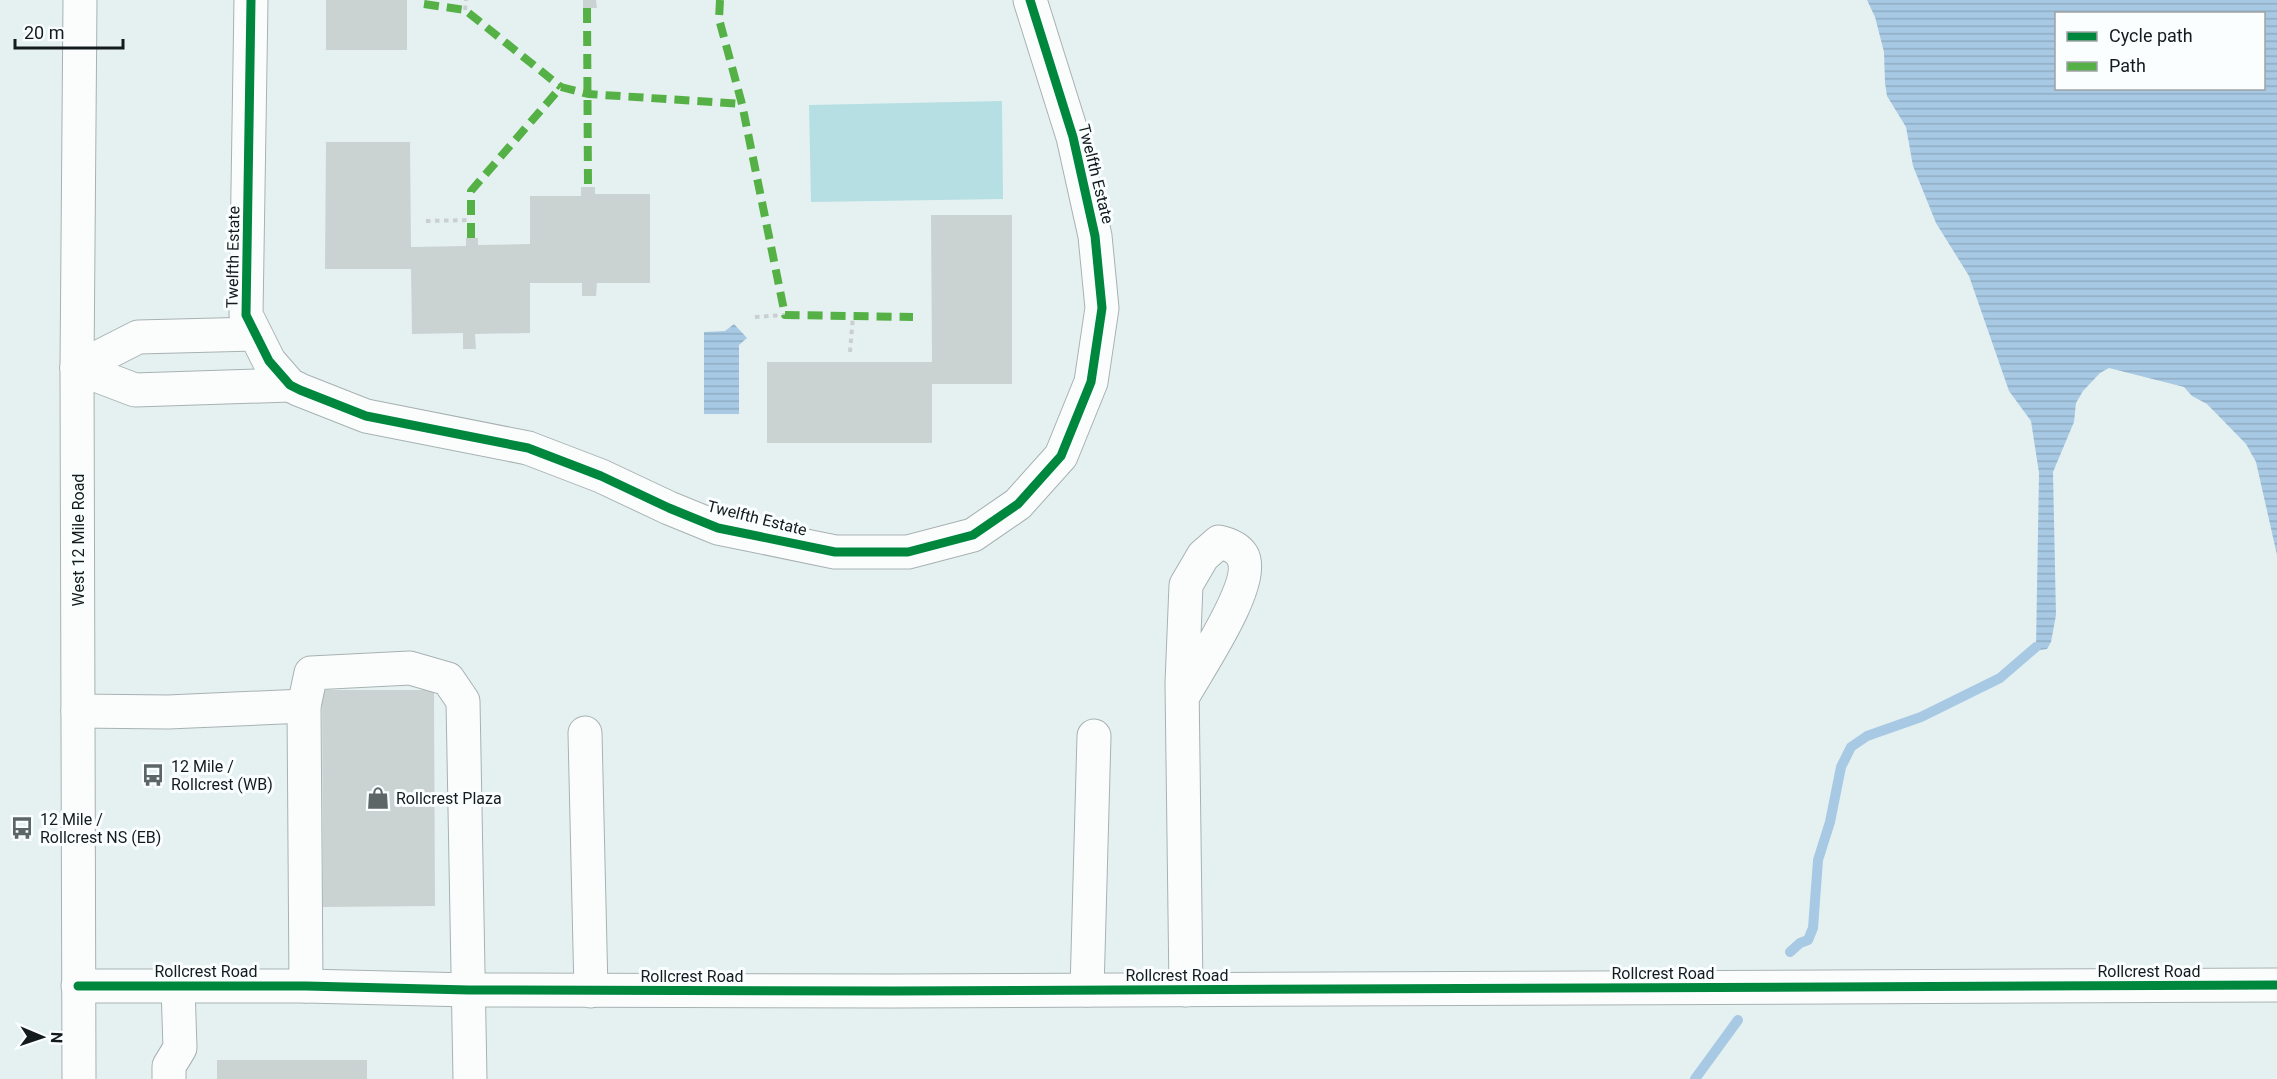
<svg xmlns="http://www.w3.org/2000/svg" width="2277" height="1079" viewBox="0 0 2277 1079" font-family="Roboto,sans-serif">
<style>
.pitch{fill:#b6dfe3}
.water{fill:url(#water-rules);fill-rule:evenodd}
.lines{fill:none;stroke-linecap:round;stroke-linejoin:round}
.stream{stroke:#a7c9e4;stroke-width:10}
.building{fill:#cad3d2}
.minor-casing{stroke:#a8b1b2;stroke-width:35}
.major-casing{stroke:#a8b1b2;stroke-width:35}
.path{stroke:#cacfcf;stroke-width:4;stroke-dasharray:4.5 4.5;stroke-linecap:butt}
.minor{stroke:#fbfdfd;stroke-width:33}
.major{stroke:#fbfdfd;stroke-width:33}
.quiet{stroke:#55b145;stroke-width:8;stroke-dasharray:15 8;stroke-linecap:butt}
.cycleway-casing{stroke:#fafefe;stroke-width:13}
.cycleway{stroke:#00873e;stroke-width:9}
.labels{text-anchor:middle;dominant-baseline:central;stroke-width:6;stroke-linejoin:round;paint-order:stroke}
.street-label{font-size:16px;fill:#131b1c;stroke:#fafefe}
.poi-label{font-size:16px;fill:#131b1c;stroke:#fafefe;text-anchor:start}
</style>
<defs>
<pattern id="water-rules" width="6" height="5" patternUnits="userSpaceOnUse" patternTransform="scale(1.5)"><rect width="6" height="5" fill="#a7c9e4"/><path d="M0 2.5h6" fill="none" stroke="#8facc3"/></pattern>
</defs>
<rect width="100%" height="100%" fill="#e5f1f1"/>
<path class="pitch" d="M1002 101 1003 199 811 202 809 105Z"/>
<g class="water">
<path d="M1867 0H2277V555L2256 462 2246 444 2207 404 2192 396 2184 387 2109 368 2100 373 2083 391 2076 403 2074 422 2053 472 2056 615 2051 642 2047 649 2040 650 2036 647 2039 473 2031 421 2009 391 1969 276 1936 223 1913 166 1906 127 1887 96 1885 83 1884 52 1875 17ZM2056 14H2264V88H2056Z"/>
<path d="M734 324 747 338 739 345V414H704V332L725 331Z"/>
</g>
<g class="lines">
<g class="stream">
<path d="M1790 952 1800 943 1808 940 1813 928 1818 860 1830 822 1841 767 1851 747 1867 736 1921 717 2000 678 2036 647"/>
<path d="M1695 1079 1738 1020"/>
</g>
</g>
<g class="building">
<rect x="326" y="0" width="81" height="50"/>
<path d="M583 0H596L597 8H583Z"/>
<path d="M326 142H410L411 247 466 246V238H478V245L530 244V196H581V187H595V194H650V283H597L596 296H582V283H530V333L475 334 476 349H463V333L412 334 411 269H325Z"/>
<path d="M931 215H1012V384H932V443H767V362H932Z"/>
<path d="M322 690H434L435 906 323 907Z"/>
<rect x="217" y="1060" width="150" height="19"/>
</g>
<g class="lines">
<g class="minor-casing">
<g id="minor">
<path d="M251 0 246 315 269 361 290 385 300 390 366 416 528 448 601 476 669 508 718 528 835 552H908L973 535 1018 504 1061 456 1091 382 1102 308 1095 236 1073 137 1030 0"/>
<path d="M77 368 135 390 290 385"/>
<path d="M77 368 138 337 255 334"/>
<path d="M1183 696C1197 670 1258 582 1242 555 1237 547 1228 544 1219 542L1203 556 1186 585 1182 683 1186 990"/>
<path d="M78 711 168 712 304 706"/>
<path d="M585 733 591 991"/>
<path d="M78 986H306L469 990 893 991 2277 985"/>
<path d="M306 986 304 706 311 673 410 668 448 679 463 701 470 1079"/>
<path d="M1087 990 1094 736"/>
<path d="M169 1079V1066L180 1048 178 987"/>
</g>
</g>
<g class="major-casing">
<path id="major" d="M79 1079 77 368 80 0"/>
</g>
<g class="path">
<path d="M465 10 466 0"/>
<path d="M426 221 471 220"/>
<path d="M755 317 785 315"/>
<path d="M850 352 853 316"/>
</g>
<use href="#minor" class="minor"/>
<use href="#major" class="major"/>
<g class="quiet">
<path d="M720 0 719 19 742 104 785 315 913 317"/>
<path d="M424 4 465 10 561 87"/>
<path d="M587 8 588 187"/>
<path d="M471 238V191L561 87 588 94 742 104"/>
</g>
<g class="cycleway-casing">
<g id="cycleway">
<path d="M251 0 246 315 269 361 290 385 300 390 366 416 528 448 601 476 669 508 718 528 835 552H908L973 535 1018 504 1061 456 1091 382 1102 308 1095 236 1073 137 1030 0"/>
<path d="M78 986H306L469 990 893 991 2277 985"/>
</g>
</g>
<use href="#cycleway" class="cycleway"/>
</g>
<defs>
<g id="bus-bare" transform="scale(1.8)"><path d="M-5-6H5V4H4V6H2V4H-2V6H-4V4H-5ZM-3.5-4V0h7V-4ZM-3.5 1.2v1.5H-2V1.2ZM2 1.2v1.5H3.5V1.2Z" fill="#5c6667" stroke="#fafefe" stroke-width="2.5" paint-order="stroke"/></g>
<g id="shop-bare" transform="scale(1.8)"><path d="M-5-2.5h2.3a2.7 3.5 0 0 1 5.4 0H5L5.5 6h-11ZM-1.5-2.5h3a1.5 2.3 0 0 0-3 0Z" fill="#5c6667" stroke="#fafefe" stroke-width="2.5" paint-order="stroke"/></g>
</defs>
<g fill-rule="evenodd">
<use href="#bus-bare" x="153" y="775"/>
<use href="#shop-bare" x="378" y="798"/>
<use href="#bus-bare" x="22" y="828"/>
</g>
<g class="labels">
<g class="street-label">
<text transform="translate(1096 174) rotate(76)">Twelfth Estate</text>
<text transform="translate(233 257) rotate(-89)">Twelfth Estate</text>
<text transform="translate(757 518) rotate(14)">Twelfth Estate</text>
<text transform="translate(78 540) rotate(-90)">West 12 Mile Road</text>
<text x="206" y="971">Rollcrest Road</text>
<text x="2149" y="971">Rollcrest Road</text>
<text x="1663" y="973">Rollcrest Road</text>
<text x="1177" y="975">Rollcrest Road</text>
<text x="692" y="976">Rollcrest Road</text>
</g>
<g class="poi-label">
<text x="171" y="766">12 Mile /<tspan x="171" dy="18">Rollcrest (WB)</tspan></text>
<text x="396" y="798">Rollcrest Plaza</text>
<text x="40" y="819">12 Mile /<tspan x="40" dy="18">Rollcrest NS (EB)</tspan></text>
</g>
</g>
<rect x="2055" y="12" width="210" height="78" fill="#fafefe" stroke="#9ea3a4" stroke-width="1.5"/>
<rect x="2067" y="32" width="30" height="9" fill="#00873e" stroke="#9ea3a4" stroke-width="1.5"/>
<text x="2109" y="42" font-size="18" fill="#131b1c">Cycle path</text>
<rect x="2067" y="62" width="30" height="9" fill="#55b145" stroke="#9ea3a4" stroke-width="1.5"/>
<text x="2109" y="72" font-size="18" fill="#131b1c">Path</text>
<g transform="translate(42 1037) rotate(92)" stroke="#fafefe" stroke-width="4.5" paint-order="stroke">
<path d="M0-4.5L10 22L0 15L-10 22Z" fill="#131b1c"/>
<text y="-9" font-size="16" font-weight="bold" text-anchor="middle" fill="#131b1c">N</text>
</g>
<path d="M15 39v9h108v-9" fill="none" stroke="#131b1c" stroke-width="3"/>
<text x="24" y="39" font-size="18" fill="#131b1c" stroke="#fafefe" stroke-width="4.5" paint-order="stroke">20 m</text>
</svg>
